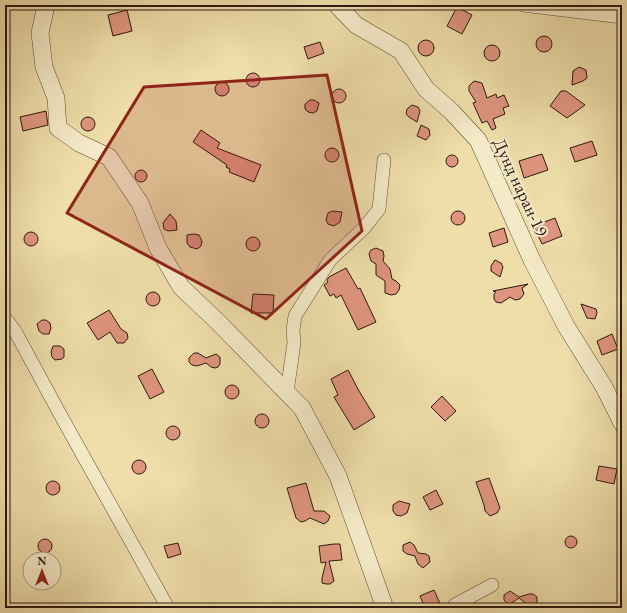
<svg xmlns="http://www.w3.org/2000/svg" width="627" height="613" viewBox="0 0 627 613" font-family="'EB Garamond',serif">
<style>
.building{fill:#df957f;stroke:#2c190f}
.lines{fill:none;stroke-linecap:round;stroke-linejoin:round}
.minor-casing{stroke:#5d4a36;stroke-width:14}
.tertiary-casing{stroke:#5d4a36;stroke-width:18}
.minor{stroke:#f5eac8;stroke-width:13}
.tertiary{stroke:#f5eac8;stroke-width:17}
.marked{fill:#8f2418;fill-opacity:0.2;stroke:#8f2418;stroke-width:3;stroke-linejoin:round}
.labels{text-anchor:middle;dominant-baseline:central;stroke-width:4;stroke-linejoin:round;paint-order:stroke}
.street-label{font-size:18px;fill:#2c190f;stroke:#f5eac8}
</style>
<rect width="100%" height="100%" fill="#efdeaa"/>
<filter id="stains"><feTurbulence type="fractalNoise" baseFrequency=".005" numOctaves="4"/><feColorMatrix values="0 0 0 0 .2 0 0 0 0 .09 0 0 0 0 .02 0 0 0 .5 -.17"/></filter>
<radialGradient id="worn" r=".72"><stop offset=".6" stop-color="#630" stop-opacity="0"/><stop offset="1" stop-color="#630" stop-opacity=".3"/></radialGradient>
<g class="building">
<path d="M457 7 472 15 462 34 447 26Z"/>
<path d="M127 10 132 31 113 36 108 15Z"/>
<circle cx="544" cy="44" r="8"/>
<circle cx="426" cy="48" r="8"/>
<path d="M320 42 324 53 308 59 304 47Z"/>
<circle cx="492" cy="53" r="8"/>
<path d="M579 67 586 70 587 78 583 81 572 85 573 71Z"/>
<circle cx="253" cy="80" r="7"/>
<path d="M474 81 482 83 487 98 496 94 497 98 504 95 509 106 503 108 505 114 493 119 496 128 492 130 487 121 482 123 473 103 476 102 469 91V86Z"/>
<circle cx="222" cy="89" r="7"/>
<circle cx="339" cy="96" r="7"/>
<path d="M561 91H566L585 105 567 118 550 106Z"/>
<path d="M310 100H314L319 103 317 111 313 113 308 112 305 109V104Z"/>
<path d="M412 105 418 107 420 111 417 122 409 117 406 114 407 109Z"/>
<path d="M46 111 48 125 23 131 20 117Z"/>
<circle cx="88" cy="124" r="7"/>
<path d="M421 125 429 129 430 135 426 140 417 136Z"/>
<path d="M201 130 220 143 217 148 261 165 254 182 229 172 230 169 226 167 227 165 193 142Z"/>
<path d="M592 141 597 155 575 162 570 148Z"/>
<circle cx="332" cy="155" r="7"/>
<path d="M542 154 548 170 524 178 519 161Z"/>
<circle cx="452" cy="161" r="6"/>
<circle cx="141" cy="176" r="6"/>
<path d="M332 211 342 212 340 222 334 226 328 224 326 220 328 213Z"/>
<circle cx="458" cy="218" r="7"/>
<path d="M170 214 176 221 177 230 168 231 164 229 163 223Z"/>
<path d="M555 218 562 236 542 244 534 226Z"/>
<path d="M504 228 508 242 493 247 489 233Z"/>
<circle cx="31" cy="239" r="7"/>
<path d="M194 234 199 235 202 241 201 246 197 249 190 247 187 243V235Z"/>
<circle cx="253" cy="244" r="7"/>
<path d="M376 248 383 251 384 256 383 261 390 269 392 279 396 281 400 285 399 290 396 294 391 295 385 293V281L376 275V264L371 261 369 254 371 250Z"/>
<path d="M495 260 501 263 503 267 500 277 491 271V266Z"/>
<path d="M346 268 358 289 360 288 376 322 358 330 341 295 336 298 334 294 330 296 324 285 328 282 327 280 329 277Z"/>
<path d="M528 284 522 288 524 294 520 299 515 300 510 297 501 303 496 302 494 299V294L496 292 493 291Z"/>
<circle cx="153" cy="299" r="7"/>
<path d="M253 294 274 295 273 313H251Z"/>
<path d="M581 304 596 309 597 313 595 319 587 318Z"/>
<path d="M109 310 121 329 127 333 128 338 124 343H117L110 332 98 340 87 323Z"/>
<path d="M42 320H46L50 323 51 328 49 334H43L39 331 37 324Z"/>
<path d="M612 334 618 349 602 355 597 341Z"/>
<path d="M53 346H60L64 349V357L62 359 55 360 52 357 51 352Z"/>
<path d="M194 353H198L206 358 216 354 220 357V364L218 367 215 368 211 367 206 363 197 366 192 365 189 362V358Z"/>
<path d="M152 369 164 392 150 399 138 376Z"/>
<path d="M348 370 359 391 375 417 354 430 334 397 338 395 331 379Z"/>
<circle cx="232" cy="392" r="7"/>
<path d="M442 396 456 411 445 421 431 407Z"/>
<circle cx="262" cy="421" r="7"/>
<circle cx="173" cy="433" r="7"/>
<circle cx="139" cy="467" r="7"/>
<path d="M599 466 617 469 614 484 596 480Z"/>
<path d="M489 478 500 508 497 513 490 516 485 511 484 505 476 482Z"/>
<circle cx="53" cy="488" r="7"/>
<path d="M306 483 314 511H324L330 516 328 521 324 524 310 518 305 521 301 522 296 518 287 488Z"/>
<path d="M436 490 443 504 430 510 423 497Z"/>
<path d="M399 501 410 504 407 513 401 516 396 515 393 511V505Z"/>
<circle cx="571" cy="542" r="6"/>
<circle cx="45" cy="546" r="7"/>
<path d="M410 542 414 545 418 553 426 554 429 556 430 562 423 568 418 564 415 556 407 554 403 551V545Z"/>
<path d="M178 543 181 554 168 558 164 546Z"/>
<path d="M334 544H340L342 560 329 561 334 581 330 584H326L322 583V578L326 562 321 563 319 546Z"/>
<path d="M434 590 442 608H425L420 596Z"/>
<path d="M510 591 519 597 529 594H533L537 597V602L532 606H529L519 598 510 604 507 603 504 600V595Z"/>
</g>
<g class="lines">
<g class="minor-casing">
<g id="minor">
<path d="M523 5 622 17"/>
<path d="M5 318 15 331 61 416 168 608"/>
<path d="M287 392 294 343 293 330 295 316 330 260 364 228 379 209 384 160"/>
<path d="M453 608 455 605 492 585"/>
</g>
</g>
<g class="tertiary-casing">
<g id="tertiary">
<path d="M46 5 40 33 44 67 56 98 58 128 79 143 109 157 140 203 158 248 181 287 218 322 302 408 338 476 385 608"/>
<path d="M337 5 356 25 401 51 426 89 451 111 478 140 532 260 566 326 604 387 622 423"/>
</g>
</g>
<use href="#minor" class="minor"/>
<use href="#tertiary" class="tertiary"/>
</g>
<path class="marked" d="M327 75 362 231 266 319 67 213 144 87Z"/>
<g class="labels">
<g class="street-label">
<text transform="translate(521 187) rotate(65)">Дунд наран-19</text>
</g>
</g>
<rect width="627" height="613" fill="none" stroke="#efdeaa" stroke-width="20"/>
<rect x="6" y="6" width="615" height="601" fill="none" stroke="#2c190f" stroke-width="2"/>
<rect x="10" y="10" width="607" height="593" fill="none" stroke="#2c190f"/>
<g transform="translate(42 571)"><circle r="19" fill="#f5eac8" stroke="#a5967e"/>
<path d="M0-3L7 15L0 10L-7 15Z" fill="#8f2418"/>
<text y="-6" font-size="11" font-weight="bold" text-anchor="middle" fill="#2c190f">N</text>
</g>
<rect width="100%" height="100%" filter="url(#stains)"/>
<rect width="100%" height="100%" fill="url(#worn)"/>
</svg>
